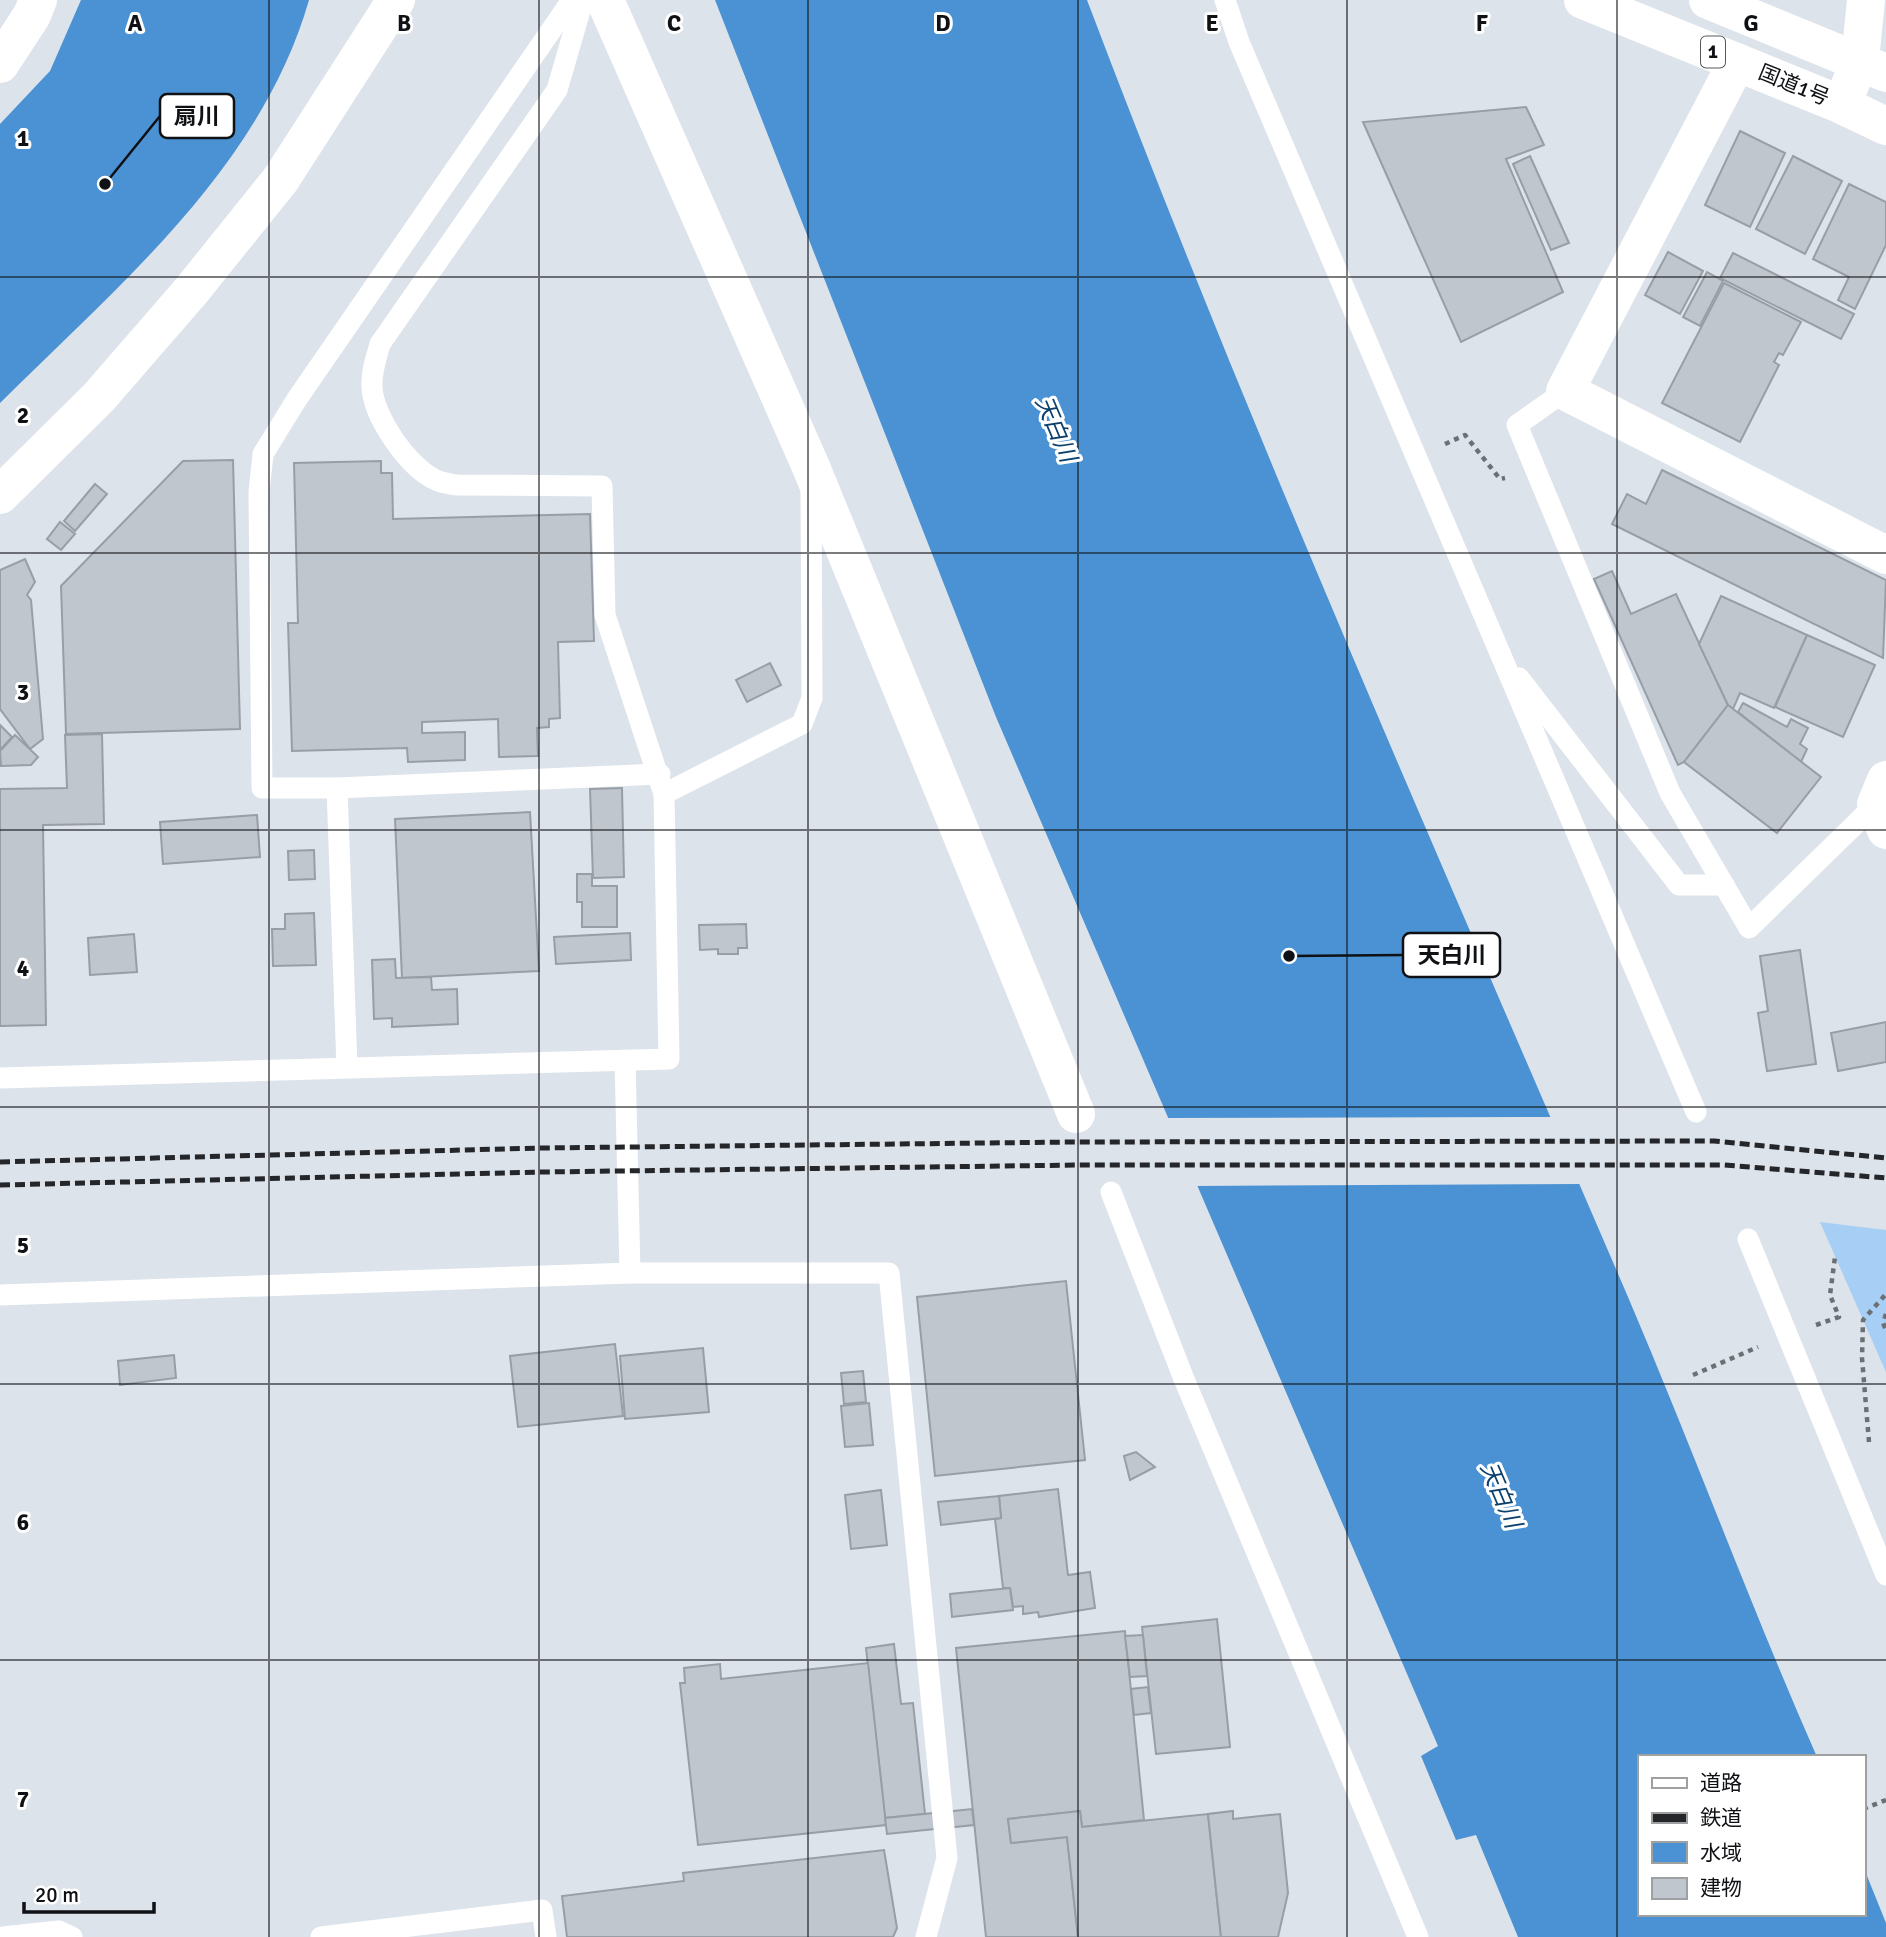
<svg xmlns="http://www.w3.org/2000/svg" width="1886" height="1937" viewBox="0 0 1886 1937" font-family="Signika,'Noto Sans JP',sans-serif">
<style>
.green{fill:#a7cef4}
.water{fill:#4a92d3}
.pier{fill:#dce3ea}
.building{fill:#c0c6cd;stroke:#989ea5;stroke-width:2}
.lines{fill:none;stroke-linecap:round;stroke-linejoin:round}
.path{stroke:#6b7075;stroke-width:4.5;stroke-dasharray:5 5;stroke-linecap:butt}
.service{stroke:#fff;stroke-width:21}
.minor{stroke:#fff;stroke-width:38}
.tertiary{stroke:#fff;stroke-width:38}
.trunk{stroke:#fff;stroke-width:38}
.rail{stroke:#24262a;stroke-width:5;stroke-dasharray:10 5;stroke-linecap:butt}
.grid{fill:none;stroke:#0f1114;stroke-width:2;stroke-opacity:0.55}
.labels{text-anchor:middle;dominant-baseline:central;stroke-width:6;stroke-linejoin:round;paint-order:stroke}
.shield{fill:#fff;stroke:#57585a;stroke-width:2}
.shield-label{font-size:19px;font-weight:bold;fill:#0f1114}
.street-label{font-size:21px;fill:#0f1114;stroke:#fff}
.water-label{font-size:23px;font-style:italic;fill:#0c416d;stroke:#fff}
.grid-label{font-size:23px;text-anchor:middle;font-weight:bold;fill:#0f1114;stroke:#fff;stroke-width:6;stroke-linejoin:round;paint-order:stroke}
.leader{fill:none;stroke:#0f1114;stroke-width:2.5}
.callout-dot{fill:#0f1114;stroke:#fff;stroke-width:2.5}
.callout{fill:#fff;stroke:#0f1114;stroke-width:2.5}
.callout-label{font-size:23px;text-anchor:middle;font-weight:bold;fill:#0f1114}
</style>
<rect width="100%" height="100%" fill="#dce3ea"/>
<path class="green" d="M1820 1222 1886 1230V1372Z"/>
<g class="water">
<path d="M81 0H309C261 167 120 284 0 403V124L50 71Z"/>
<path d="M715 0H1087C1253 438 1443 867 1628 1297 1693 1449 1750 1605 1817 1757H1639V1914H1863V1866L1886 1923V1937H1518L1476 1835 1456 1840 1421 1756 1438 1746 996 717Z"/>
</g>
<path class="pier" d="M1553 1117 1582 1184 1194 1186 1165 1118Z"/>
<g class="building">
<path d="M1526 107 1544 145 1506 159 1563 292 1461 342 1363 122Z"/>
<path d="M1740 131 1785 153 1750 227 1705 205Z"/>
<path d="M1530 156 1569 243 1551 250 1513 164Z"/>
<path d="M1793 156 1842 181 1805 254 1756 229Z"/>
<path d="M1849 184 1886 202V245L1855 309 1838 300 1849 277 1813 259Z"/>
<path d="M1668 252 1703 271 1680 314 1645 295Z"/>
<path d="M1733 253 1854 314 1841 339 1720 278Z"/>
<path d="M1707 272 1723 281 1700 326 1683 317Z"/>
<path d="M1724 283 1801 322 1783 355 1779 353 1774 362 1779 365 1740 442 1662 403Z"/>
<path d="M233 460 240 729 66 734 61 586 183 461Z"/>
<path d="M381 461V473H392L393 519 590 514 594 641 558 642 560 718 549 719V727L537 728 538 756 499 757 498 719 422 722V733L465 732V760L408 762 407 748 292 751 288 623H298L294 463Z"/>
<path d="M1662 470 1886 580 1883 658 1612 524 1627 494 1646 504Z"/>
<path d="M95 484 107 494 75 531 64 521Z"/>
<path d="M60 522 75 534 61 550 47 539Z"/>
<path d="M25 559 35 582 27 595 31 600 43 739 30 749 0 709V570Z"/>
<path d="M1612 571 1631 614 1676 594 1728 705 1684 762 1678 765 1594 579Z"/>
<path d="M1721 596 1807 635 1774 708 1740 693 1733 709 1728 705 1699 644Z"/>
<path d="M1807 635 1875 665 1843 737 1775 707Z"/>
<path d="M770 663 781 685 747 702 736 680Z"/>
<path d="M1743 703 1787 727 1791 719 1808 728 1800 744 1807 749 1801 762 1738 712Z"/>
<path d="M1728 705 1821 777 1777 833 1684 762Z"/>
<path d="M0 725 12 737 0 750Z"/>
<path d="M102 734 104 824 43 825 46 1025 0 1026V789L67 788 65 735Z"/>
<path d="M15 735 38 757 31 765 1 766 0 751Z"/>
<path d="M622 788 624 877 593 878 590 789Z"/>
<path d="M530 812 539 971 402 978 395 819Z"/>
<path d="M257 815 260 857 163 864 160 822Z"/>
<path d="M314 850 315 879 289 880 288 851Z"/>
<path d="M577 874H592V886H617V927H582V902H577Z"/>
<path d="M314 913 316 965 273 966 272 929H285V914Z"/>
<path d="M746 924 747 948H738V954H718V949L700 950 699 925Z"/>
<path d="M630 933 631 960 556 964 554 937Z"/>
<path d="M134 934 137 972 90 975 88 938Z"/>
<path d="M1800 950 1816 1064 1767 1071 1758 1013 1768 1011 1760 956Z"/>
<path d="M395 959 396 978 431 977 432 990 457 989 458 1024 392 1027V1018L374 1019 372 960Z"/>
<path d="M1886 1022V1062L1838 1071 1831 1033Z"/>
<path d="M1066 1281 1085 1460 935 1476 917 1297Z"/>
<path d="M615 1344 623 1416 518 1427 510 1356Z"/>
<path d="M703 1348 709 1412 625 1419 620 1356Z"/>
<path d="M174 1355 176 1378 120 1385 118 1361Z"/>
<path d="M863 1371 866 1402 844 1404 841 1373Z"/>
<path d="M869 1403 873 1445 845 1447 841 1406Z"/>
<path d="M1136 1452 1155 1467 1130 1480 1124 1456Z"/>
<path d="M1058 1489 1068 1575 1090 1572 1095 1608 1039 1617 1038 1612 1023 1614V1606L1013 1607 1010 1588H1003L995 1519 1001 1518 999 1496Z"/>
<path d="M881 1490 887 1545 851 1549 845 1495Z"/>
<path d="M999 1496 1001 1518 941 1525 938 1502Z"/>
<path d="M1010 1588 1013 1610 952 1617 950 1594Z"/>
<path d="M1217 1619 1230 1747 1156 1754 1142 1627Z"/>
<path d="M1125 1631 1144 1820 1082 1827 1080 1811 1008 1819 1011 1843 1067 1837 1078 1937H986L956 1648Z"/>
<path d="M1143 1635 1147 1676 1130 1677 1125 1636Z"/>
<path d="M894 1644 901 1704 913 1703 925 1814 885 1818 866 1648Z"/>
<path d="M868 1663 886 1825 698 1845 680 1683H685L684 1668 720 1664 721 1679Z"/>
<path d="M1148 1687 1151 1713 1134 1715 1131 1689Z"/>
<path d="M972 1809 974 1825 887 1834 885 1818Z"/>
<path d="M1080 1811 1082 1827 1208 1814 1221 1937H1078L1067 1837 1011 1843 1008 1819Z"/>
<path d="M1233 1811V1819L1280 1814 1288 1893 1278 1937H1221L1208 1814Z"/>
<path d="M884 1850 897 1928 893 1937H567L562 1896 684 1881 683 1873Z"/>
</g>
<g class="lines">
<g class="path">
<path d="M1445 444 1465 435 1500 479 1505 478"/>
<path d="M1886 1314 1883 1323 1886 1330"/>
<path d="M1816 1325 1839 1317 1830 1295 1835 1257"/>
<path d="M1693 1375 1758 1347"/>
<path d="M1869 1442 1862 1358 1863 1320 1886 1294"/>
<path d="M1863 1809 1886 1800"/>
</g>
<g class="service">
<path d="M583 0 557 90 380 344C376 359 371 372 372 387 373 417 409 468 436 480 442 483 451 484 457 485L602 486 605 615 664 794"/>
<path d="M1225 0 1239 42 1696 1112"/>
<path d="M1565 391 1517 425 1670 793 1749 928 1876 804"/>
<path d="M1519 678 1679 885H1724"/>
<path d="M337 788 660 774"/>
<path d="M625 1060 630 1273"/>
<path d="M347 1067 337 788H262L259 492 263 454 297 399 572 0"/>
<path d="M0 1078 669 1059 664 794 802 724 812 698 811 490"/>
<path d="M1111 1192 1184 1379 1418 1937"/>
<path d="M1748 1239 1886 1575"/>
<path d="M0 1295 630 1273H889L947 1858 926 1937"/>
<path d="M3 1937 59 1931 72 1937"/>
<path d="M321 1937 542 1910 546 1937"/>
</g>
<g class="minor">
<path d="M605 0 811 467 1076 1114"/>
<path d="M1737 62 1565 391 1886 555"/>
<path d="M0 64 32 15 38 0"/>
<path d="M0 495 99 397 191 291 281 179 396 0"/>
<path d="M1886 780 1876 804 1886 830"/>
</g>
<path class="tertiary" d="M1842 105 1860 60 1866 0"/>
<g class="trunk">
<path d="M1583 0 1842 105 1886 126"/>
<path d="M1708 0 1886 73"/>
</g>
<g class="rail">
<path d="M0 1162 542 1148 1074 1142 1714 1141 1886 1158"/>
<path d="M0 1185 542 1172 1082 1165H1724L1886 1178"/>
</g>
</g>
<path class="grid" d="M269 0V1937M539 0V1937M808 0V1937M1078 0V1937M1347 0V1937M1617 0V1937M0 277H1886M0 553H1886M0 830H1886M0 1107H1886M0 1384H1886M0 1660H1886"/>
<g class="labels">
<rect class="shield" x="1701" y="36.5" width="24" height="31" rx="5"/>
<g class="shield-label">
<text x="1713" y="52">1</text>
</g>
<g class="street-label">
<text transform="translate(1794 85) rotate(22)">国道1号</text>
</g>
<g class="water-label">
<text transform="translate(1056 429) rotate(67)">天白川</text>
<text transform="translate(1501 1495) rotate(67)">天白川</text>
</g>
</g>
<g class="grid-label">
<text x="135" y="31">A</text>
<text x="404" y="31">B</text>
<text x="674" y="31">C</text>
<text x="943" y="31">D</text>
<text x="1212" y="31">E</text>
<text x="1482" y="31">F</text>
<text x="1751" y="31">G</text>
<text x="23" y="146">1</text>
<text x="23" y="423">2</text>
<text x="23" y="700">3</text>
<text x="23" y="976">4</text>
<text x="23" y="1253">5</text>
<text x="23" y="1530">6</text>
<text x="23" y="1807">7</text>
</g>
<path class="leader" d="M105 184L160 116M1289 956L1403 955"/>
<g class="callout-dot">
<circle cx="105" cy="184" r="7"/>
<circle cx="1289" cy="956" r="7"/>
</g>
<g class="callout">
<rect x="160" y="94" width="74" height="44" rx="7"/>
<rect x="1403" y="933" width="97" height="44" rx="7"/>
</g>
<g class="callout-label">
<text x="197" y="124">扇川</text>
<text x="1452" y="963">天白川</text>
</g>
<rect x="1638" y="1755" width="228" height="161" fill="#ffffff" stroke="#9fa0a1" stroke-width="2"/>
<rect x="1652" y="1778" width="35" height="10" fill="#ffffff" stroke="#9fa0a1" stroke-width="2"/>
<text x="1700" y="1790" font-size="21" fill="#0f1114">道路</text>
<rect x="1652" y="1813" width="35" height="10" fill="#24262a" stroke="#9fa0a1" stroke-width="2"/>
<text x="1700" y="1825" font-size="21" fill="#0f1114">鉄道</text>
<rect x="1652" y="1842" width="35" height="21" fill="#4a92d3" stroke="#9fa0a1" stroke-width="2"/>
<text x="1700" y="1860" font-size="21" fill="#0f1114">水域</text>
<rect x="1652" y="1878" width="35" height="21" fill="#c0c6cd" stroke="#9fa0a1" stroke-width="2"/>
<text x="1700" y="1895" font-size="21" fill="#0f1114">建物</text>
<path d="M24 1902v10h130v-10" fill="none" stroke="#0f1114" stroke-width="3.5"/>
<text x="35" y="1902" font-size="21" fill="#0f1114" stroke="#ffffff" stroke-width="5" paint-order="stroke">20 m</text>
</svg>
